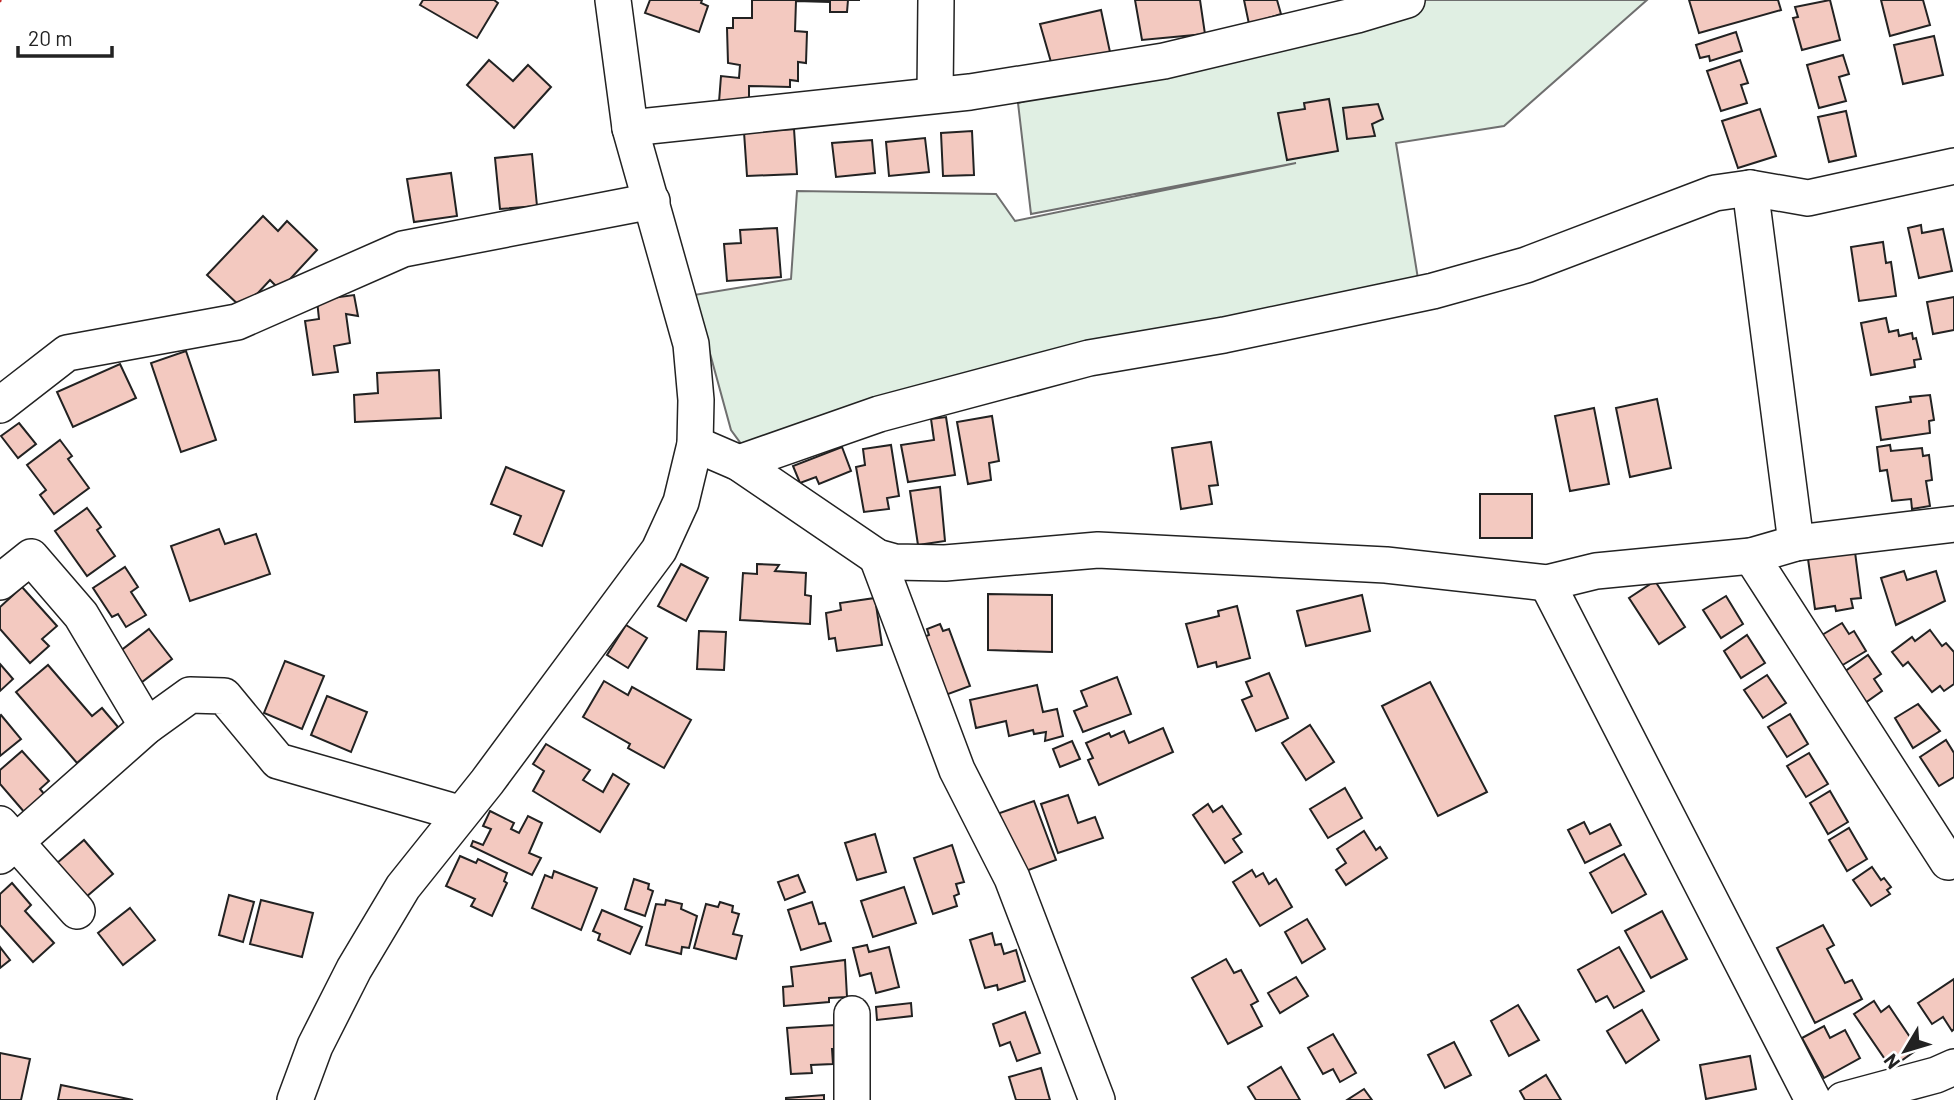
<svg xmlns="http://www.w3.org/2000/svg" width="1954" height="1100" viewBox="0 0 1954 1100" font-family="Barlow,sans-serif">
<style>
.green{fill:#e0efe3;stroke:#6f6f6f;stroke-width:2}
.building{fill:#f3c9c0;stroke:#222;stroke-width:2}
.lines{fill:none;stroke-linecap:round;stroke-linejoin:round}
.minor-casing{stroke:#222;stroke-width:38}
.minor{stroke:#fff;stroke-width:35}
.power{stroke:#c62828;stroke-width:2;stroke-dasharray:24 5 3.5 5;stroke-linecap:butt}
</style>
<rect width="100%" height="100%" fill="#fff"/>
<path class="green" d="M1370 0H1647L1504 126 1396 143 1419 285 742 445 731 430 694 295 791 279 797 191 996 194 1015 221 1296 163 1031 214 1018 103Z"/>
<g class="building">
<path d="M423 0H494L498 3 477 38 420 5Z"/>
<path d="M650 0H702L701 3 708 6 699 32 645 13Z"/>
<path d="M752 0H860H848L847 12H830V2L796 1 795 31 807 32 806 63 798 62V81L790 80V87L749 86V103L719 102 721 76 739 78 740 65 728 63 727 28H733V18H752Z"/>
<path d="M1135 0H1200L1205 34 1142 40Z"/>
<path d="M1244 0H1277L1281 14 1249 24Z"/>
<path d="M1689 0H1778L1781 10 1699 33Z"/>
<path d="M1830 0 1840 40 1802 50 1793 18 1798 17 1795 7Z"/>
<path d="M1881 0H1923L1930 25 1890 36Z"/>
<path d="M1101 10 1110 52 1053 69 1040 24Z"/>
<path d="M1736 32 1742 51 1710 61 1709 56 1700 58 1696 45Z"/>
<path d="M1934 36 1943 75 1903 84 1894 45Z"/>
<path d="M1843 55 1849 74 1839 77 1846 101 1819 108 1807 65Z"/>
<path d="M489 60 513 81 528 65 551 87 514 128 467 85Z"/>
<path d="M1740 60 1748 83 1741 85 1747 103 1721 111 1707 71Z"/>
<path d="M1329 99 1338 151 1287 160 1278 113 1305 109 1304 103Z"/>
<path d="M1378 104 1383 119 1372 124 1375 136 1347 139 1343 108Z"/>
<path d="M1760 109 1776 156 1738 168 1722 121Z"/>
<path d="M1846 111 1856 156 1829 162 1818 117Z"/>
<path d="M794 129 797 174 747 176 744 132Z"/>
<path d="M972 131 974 175 943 176 941 133Z"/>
<path d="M925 138 929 172 889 176 886 142Z"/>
<path d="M872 140 875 173 836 177 832 143Z"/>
<path d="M532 154 537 206 500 209 495 158Z"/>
<path d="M451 173 457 216 414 222 407 179Z"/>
<path d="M263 216 278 231 287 221 317 250 280 290 270 280 243 309 207 275Z"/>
<path d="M1921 225 1922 233 1943 229 1952 271 1919 278 1908 228Z"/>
<path d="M777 228 781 277 727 281 724 244 741 243 740 230Z"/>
<path d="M1883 242 1886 263 1891 262 1896 296 1859 301 1851 247Z"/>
<path d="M354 295 358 316 346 314 350 343 334 346 338 372 313 375 305 321 319 319 317 300Z"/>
<path d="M1954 297V330L1933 334 1927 302Z"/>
<path d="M1886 318 1889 332 1898 330 1899 336 1912 333 1913 339 1916 338 1921 359 1914 360 1915 367 1871 375 1861 323Z"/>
<path d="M186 351 216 440 181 452 151 363Z"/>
<path d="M120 364 136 398 73 427 57 392Z"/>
<path d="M439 370 441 418 355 422 354 395 378 393 377 373Z"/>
<path d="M1930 395 1934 420 1929 421 1930 433 1881 440 1876 407 1911 402 1910 397Z"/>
<path d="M1657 399 1671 468 1630 477 1616 408Z"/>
<path d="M1594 408 1609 484 1570 491 1555 416Z"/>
<path d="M992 416 999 461 989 463 991 480 968 484 957 422Z"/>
<path d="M946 417 955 475 908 482 901 445 934 440 931 419Z"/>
<path d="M19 423 36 444 18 458 1 436Z"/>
<path d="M60 440 72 456 68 459 89 488 54 514 40 495 46 490 27 465Z"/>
<path d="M1211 442 1218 485 1209 486 1212 504 1181 509 1172 448Z"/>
<path d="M891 445 899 496 887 498 889 509 864 512 856 467 865 465 863 449Z"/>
<path d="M1890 445 1891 451 1922 448 1923 456 1929 455 1932 480 1926 481 1930 506 1912 509 1911 499 1892 501 1887 470 1880 471 1877 447Z"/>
<path d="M842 447 851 471 819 484 816 477 800 483 793 466Z"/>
<path d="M506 467 564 491 542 546 514 534 521 516 491 504Z"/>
<path d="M940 487 945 541 918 545 910 491Z"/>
<rect x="1480" y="494" width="52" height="44"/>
<path d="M87 508 101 527 97 530 115 556 87 576 55 531Z"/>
<path d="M219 529 225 544 256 534 270 574 190 601 171 546Z"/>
<path d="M1855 552 1861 598 1851 599 1853 608 1836 611 1835 606 1815 609 1808 559Z"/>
<path d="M681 564 708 578 686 621 658 606Z"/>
<path d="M757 564 779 565 775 571 806 573 805 595 811 596 810 624 740 620 743 573 757 574Z"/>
<path d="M125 567 138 587 131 592 146 615 126 627 118 614 112 617 93 588Z"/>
<path d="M1904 571 1907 580 1936 571 1945 601 1896 625 1881 578Z"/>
<path d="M1655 581 1685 627 1659 644 1629 598Z"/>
<path d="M22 587 57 626 42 639 49 646 30 663 0 629V607Z"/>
<path d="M988 594 1052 595V652L988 650Z"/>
<path d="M1362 595 1370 631 1306 646 1297 611Z"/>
<path d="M1726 596 1743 624 1721 638 1703 610Z"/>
<path d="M875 598 882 645 837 651 835 638 829 639 826 613 841 610 840 603Z"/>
<path d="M1237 606 1250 658 1217 667 1216 662 1198 667 1186 624 1219 616 1218 611Z"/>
<path d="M1842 623 1849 634 1854 631 1866 651 1841 666 1822 635Z"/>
<path d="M940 624 943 631 949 629 970 686 940 697 919 639 929 635 927 629Z"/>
<path d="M626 625 647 638 628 668 607 655Z"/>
<path d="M149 629 172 659 142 682 119 652Z"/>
<path d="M1930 630 1942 646 1946 643 1954 652V684L1944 691 1940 686 1932 692 1908 662 1903 666 1892 652 1912 637 1915 641Z"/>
<path d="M699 631 726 632 724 670 697 669Z"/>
<path d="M1747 635 1765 663 1741 678 1724 651Z"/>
<path d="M1868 655 1881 674 1874 679 1882 691 1865 703 1844 672Z"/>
<path d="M285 661 324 676 302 729 264 713Z"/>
<path d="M0 664 13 679 0 691Z"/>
<path d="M48 665 92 716 102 708 118 727 77 763 16 692Z"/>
<path d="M1269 673 1288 718 1256 731 1242 700 1252 696 1246 682Z"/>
<path d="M1767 675 1786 703 1763 718 1744 690Z"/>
<path d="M1117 677 1131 714 1083 732 1074 711 1087 706 1081 691Z"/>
<path d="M604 681 628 695 632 687 691 720 664 768 628 748 630 744 583 717Z"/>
<path d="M1430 682 1487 792 1438 816 1382 706Z"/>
<path d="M1037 685 1043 712 1057 709 1063 736 1045 741 1046 732 1034 734 1033 730 1009 736 1006 721 976 728 970 700Z"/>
<path d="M327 696 367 712 351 752 311 735Z"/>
<path d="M1918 704 1940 731 1913 748 1895 718Z"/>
<path d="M1790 714 1808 744 1787 757 1768 727Z"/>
<path d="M1 715 21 739 0 756V716Z"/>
<path d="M1310 725 1334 762 1306 780 1282 743Z"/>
<path d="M1163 728 1173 752 1099 785 1088 760 1093 758 1086 743 1109 733 1111 737 1124 731 1129 743Z"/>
<path d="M1946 740 1954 753V777L1939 786 1920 757Z"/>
<path d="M1072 741 1080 759 1060 767 1053 749Z"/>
<path d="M546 744 590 770 583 780 603 792 613 774 629 784 600 832 533 791 544 771 533 764Z"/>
<path d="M22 751 49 781 40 789 45 795 25 813 0 784V770Z"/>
<path d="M1809 753 1828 784 1806 797 1787 766Z"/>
<path d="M1345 788 1362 818 1328 838 1310 809Z"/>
<path d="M1830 791 1848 822 1828 834 1810 803Z"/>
<path d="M1068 795 1078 823 1095 817 1103 838 1058 853 1041 804Z"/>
<path d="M1034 801 1056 860 1023 872 994 815Z"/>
<path d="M1208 804 1213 812 1222 806 1241 834 1233 839 1242 852 1225 863 1193 815Z"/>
<path d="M490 811 514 823 511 829 519 833 528 816 542 823 529 853 541 858 532 875 471 846 473 841 483 845 491 829 483 826Z"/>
<path d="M1584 822 1590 834 1610 824 1621 845 1585 863 1568 830Z"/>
<path d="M1849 828 1867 859 1847 871 1829 840Z"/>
<path d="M1364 831 1376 850 1380 847 1387 858 1346 885 1336 870 1346 863 1337 849Z"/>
<path d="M875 834 886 872 857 880 845 843Z"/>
<path d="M84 840 113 874 86 897 57 863Z"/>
<path d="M952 845 964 882 956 884 959 894 954 896 957 906 933 914 914 858Z"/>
<path d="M1624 854 1646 894 1612 913 1590 873Z"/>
<path d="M460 856 476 863 478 859 507 873 504 881 507 883 492 916 471 906 475 899 446 886Z"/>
<path d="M1872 867 1881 880 1884 878 1891 887 1887 890 1890 894 1871 906 1853 880Z"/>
<path d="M1252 870 1256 877 1263 873 1269 884 1276 879 1292 907 1260 926 1233 882Z"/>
<path d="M554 871 597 888 581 930 532 908 545 875 552 878Z"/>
<path d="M798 875 805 892 785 900 778 882Z"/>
<path d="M634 879 649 884 648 889 653 891 645 916 625 909Z"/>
<path d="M12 883 31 905 25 911 54 943 33 962 0 925V894Z"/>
<path d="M904 887 916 923 873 937 861 901Z"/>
<path d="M229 895 254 902 243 942 219 935Z"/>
<path d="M261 900 313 913 302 957 250 944Z"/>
<path d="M666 900 682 904 681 909 697 916 689 948 682 947 681 954 646 945 656 904 665 905Z"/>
<path d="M720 902 733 906 732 912 739 914 733 934 742 936 736 959 694 948 706 904 718 907Z"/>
<path d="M812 902 819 924 825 923 831 941 801 950 788 910Z"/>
<path d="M130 908 155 940 123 965 98 933Z"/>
<path d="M602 910 642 927 630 954 598 940 600 934 593 931Z"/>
<path d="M1662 911 1687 959 1651 978 1625 931Z"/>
<path d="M1307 919 1325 949 1302 963 1285 932Z"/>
<path d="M1823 925 1834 945 1827 949 1845 983 1852 980 1862 999 1815 1023 1777 948Z"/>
<path d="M992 933 995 945 1001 944 1004 954 1016 950 1025 981 998 990 997 985 985 988 970 940Z"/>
<path d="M867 945 869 952 889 947 899 987 876 993 871 973 860 976 853 948Z"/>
<path d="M0 947 10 960 0 968Z"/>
<path d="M1619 947 1644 991 1614 1008 1607 996 1596 1002 1578 970Z"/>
<path d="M1226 959 1234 973 1241 970 1258 1001 1251 1005 1262 1026 1228 1044 1192 978Z"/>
<path d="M845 960 847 997 829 998V1002L784 1006 783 987 793 986 791 967Z"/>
<path d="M1296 977 1308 996 1280 1013 1268 993Z"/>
<path d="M1954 979V1029L1952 1031 1943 1017 1932 1024 1918 1003Z"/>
<path d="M1874 1001 1881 1012 1889 1006 1918 1049 1891 1068 1854 1014Z"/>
<path d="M911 1003 912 1016 877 1020 876 1007Z"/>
<path d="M1518 1005 1539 1040 1509 1056 1491 1021Z"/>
<path d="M1642 1010 1659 1040 1626 1063 1607 1031Z"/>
<path d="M1025 1012 1040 1053 1017 1061 1010 1042 1000 1046 993 1024Z"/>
<path d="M835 1025 837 1049H832L833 1064 811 1065 812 1073 791 1074 787 1028Z"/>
<path d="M1824 1026 1830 1038 1845 1030 1860 1058 1824 1078 1802 1038Z"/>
<path d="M1333 1034 1356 1073 1340 1082 1333 1069 1323 1074 1308 1048Z"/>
<path d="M1454 1042 1471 1075 1445 1088 1428 1055Z"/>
<path d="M0 1053 30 1059 21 1100H0Z"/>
<path d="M1750 1056 1756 1089 1706 1099 1700 1065Z"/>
<path d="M1281 1067 1300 1100H1256L1248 1087Z"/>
<path d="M1041 1068 1050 1100H1016L1009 1077Z"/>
<path d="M1546 1075 1561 1100H1525L1520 1091Z"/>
<path d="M61 1085 133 1100H58Z"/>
<path d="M1364 1089 1372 1100H1347Z"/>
<path d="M824 1095V1100H786V1098Z"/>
</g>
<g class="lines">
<g class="minor-casing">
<g id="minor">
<path d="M935 95 936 0"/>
<path d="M630 128 970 92 1164 61 1357 15 1407 0"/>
<path d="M1750 188 1796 543"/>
<path d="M0 405 67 353 237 322 403 249 652 201"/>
<path d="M695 444 739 463 877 557 895 562 945 563 1098 550 1386 565 1547 583 1596 571 1751 556 1796 543 1954 524"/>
<path d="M739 463 879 414 1089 358 1224 335 1433 291 1526 265 1715 193 1750 188 1808 198 1954 166"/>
<path d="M1751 556 1948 862"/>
<path d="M877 557 957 770 1012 878 1097 1100"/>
<path d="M0 582 31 557 81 615 147 726"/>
<path d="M1547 583 1813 1100"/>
<path d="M0 824 77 911"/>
<path d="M0 856 147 726 190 695 224 696 278 761 459 813"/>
<path d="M852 1014V1100"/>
<path d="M295 1100 315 1046 354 969 403 887 487 782 659 550 681 502 695 444 696 400 691 344 630 128 613 0"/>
<path d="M1843 1100 1936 1075 1954 1067"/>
</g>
</g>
<use href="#minor" class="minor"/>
<path class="power" d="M0 2 1 0"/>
</g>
<g transform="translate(1905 1051) rotate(232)" stroke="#ffffff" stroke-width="5" paint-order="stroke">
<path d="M0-5L12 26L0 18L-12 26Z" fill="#222222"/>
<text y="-10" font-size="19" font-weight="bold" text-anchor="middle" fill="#222222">N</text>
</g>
<path d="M18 46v10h94v-10" fill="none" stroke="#222222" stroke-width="3.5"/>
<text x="28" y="46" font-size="21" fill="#222222" stroke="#ffffff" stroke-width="5" paint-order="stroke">20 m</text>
</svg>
